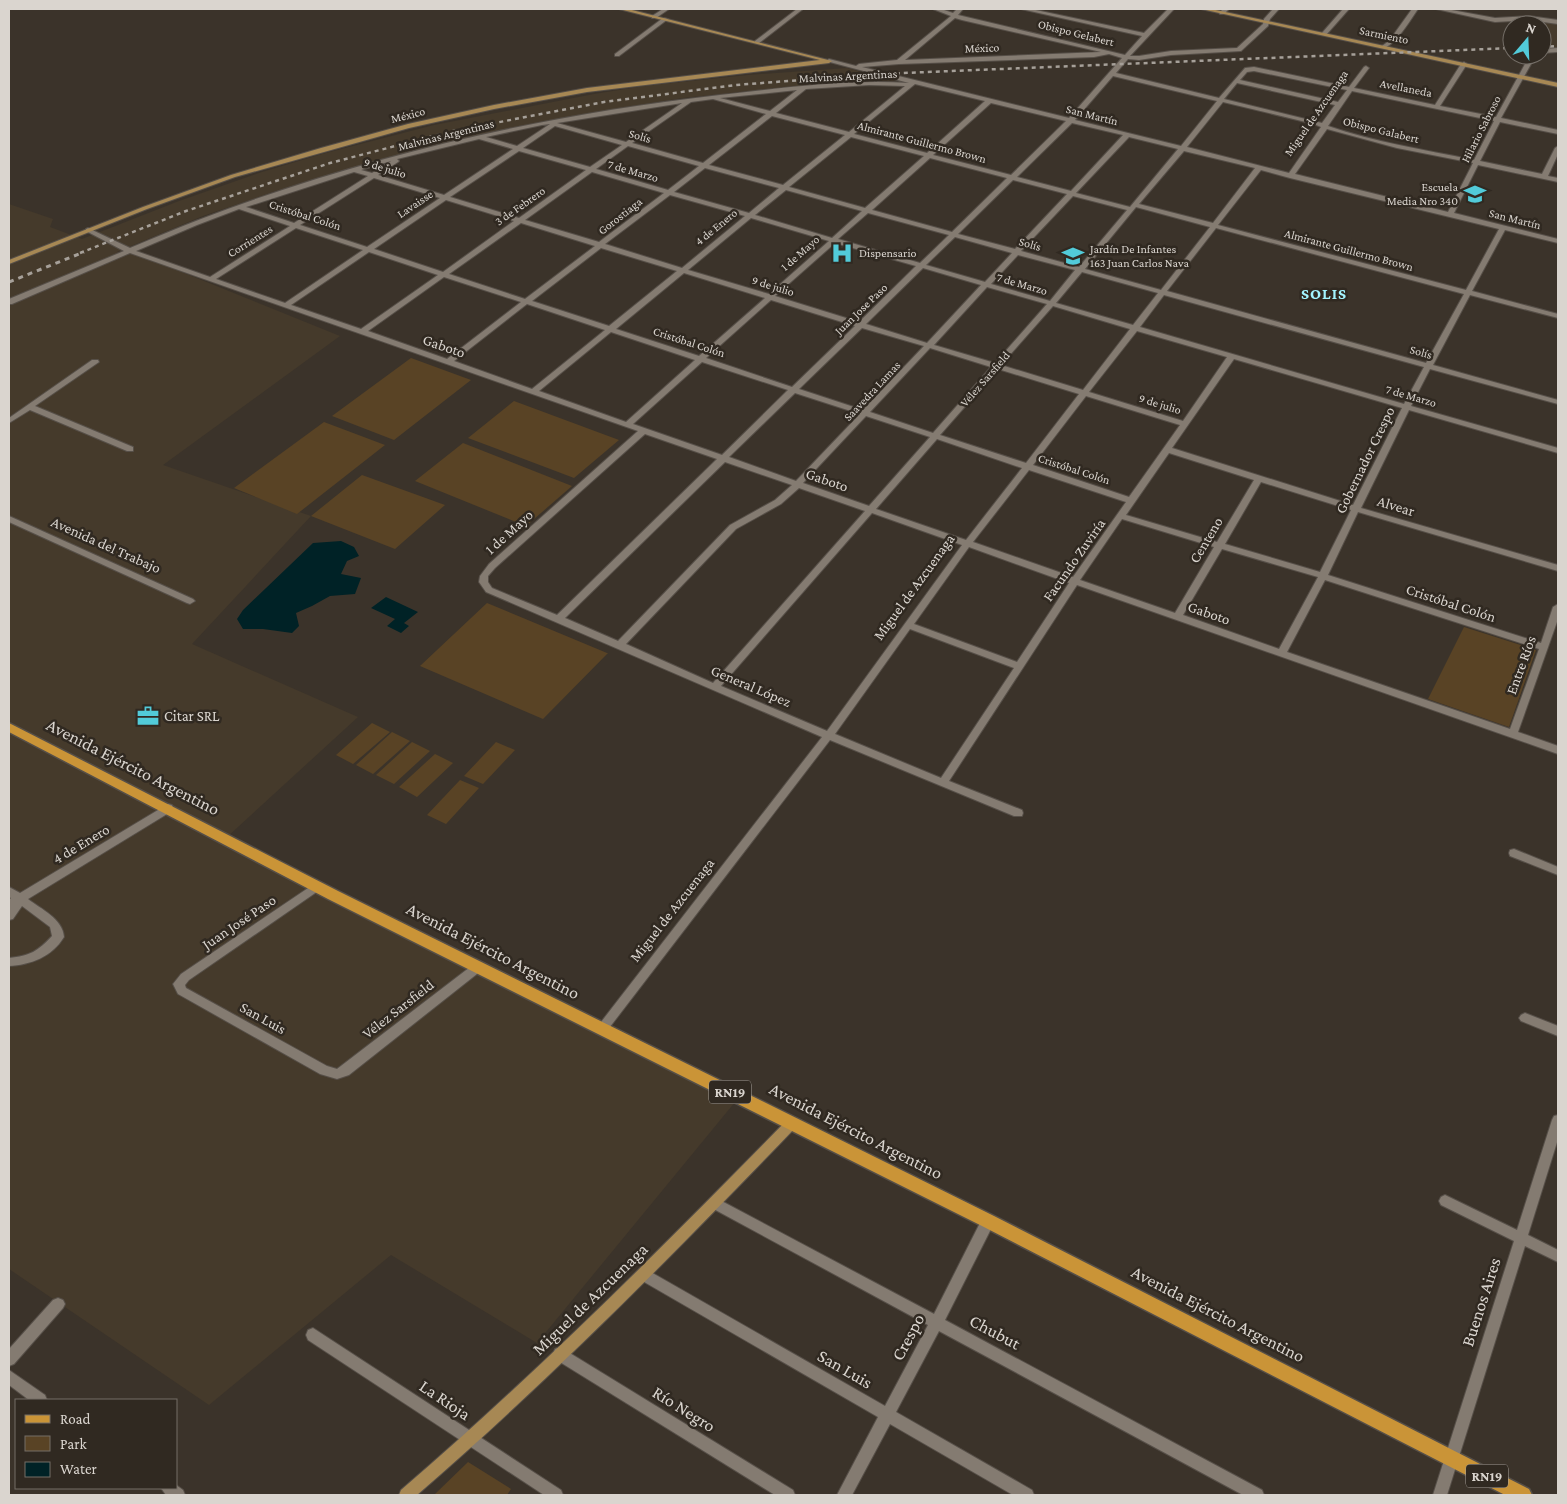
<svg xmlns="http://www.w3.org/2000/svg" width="1567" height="1504" viewBox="0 0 1567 1504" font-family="'Crimson Pro',serif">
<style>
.built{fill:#453a2b}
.green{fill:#594325}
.water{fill:#002226}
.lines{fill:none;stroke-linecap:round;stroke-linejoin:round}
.street-casing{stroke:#564f48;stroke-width:2}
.secondary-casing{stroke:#564f48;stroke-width:2}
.primary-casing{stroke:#564f48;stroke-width:3}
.street{fill:#847b71;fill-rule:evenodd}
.secondary{fill:#a78854;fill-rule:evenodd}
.primary{fill:#ca9437;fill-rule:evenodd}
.rail-far1{stroke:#a6a099;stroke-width:2.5;stroke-dasharray:4 4;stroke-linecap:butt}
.rail{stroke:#a6a099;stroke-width:3;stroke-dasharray:5 5;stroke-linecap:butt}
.labels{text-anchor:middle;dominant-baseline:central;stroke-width:5;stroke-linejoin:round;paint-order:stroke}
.far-street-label{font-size:12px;fill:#dad5cf;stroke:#302921}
.far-poi-label{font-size:12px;fill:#dad5cf;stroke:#302921;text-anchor:start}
.shield{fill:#302921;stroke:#a7a19b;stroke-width:1}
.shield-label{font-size:14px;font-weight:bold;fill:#dad5cf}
.street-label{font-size:15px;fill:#dad5cf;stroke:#302921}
.poi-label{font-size:15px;fill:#dad5cf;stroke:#302921;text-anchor:start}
.far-district-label{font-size:16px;font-weight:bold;letter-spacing:1px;fill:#a3f4ff;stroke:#302921}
.near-street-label{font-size:18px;fill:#dad5cf;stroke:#302921}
</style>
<rect width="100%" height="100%" fill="#3b332a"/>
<g class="built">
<path d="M1546 22H1558V49L1542 46V28Z"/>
<path d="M847 68 895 81 789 87 683 98 625 107 496 132 400 154 285 188 203 216 117 252 122 254 130 251 340 336 163 465 311 516 192 644 358 717 226 838 740 1096 537 1343 391 1255 209 1405 9 1269V204L53 219 50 227 82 239 179 201 262 172 322 154 434 125 594 94 644 86 748 75Z"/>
</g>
<g class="green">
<path d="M411 358 471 380 394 440 332 416Z"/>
<path d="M514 401 619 440 574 478 468 438Z"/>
<path d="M324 422 385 445 297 514 234 488Z"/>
<path d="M463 443 572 486 526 526 415 481Z"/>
<path d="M362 475 445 505 395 549 311 516Z"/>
<path d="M487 603 607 653H608L543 719 420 666Z"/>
<path d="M1464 627 1536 650 1509 727 1428 699Z"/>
<path d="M372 723 390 732 353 764 336 755Z"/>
<path d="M392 732 410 741 373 774 356 765Z"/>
<path d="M412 742 430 751 394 784 376 775Z"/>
<path d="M496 742 515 750 483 784 464 776Z"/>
<path d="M435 754 453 763 417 797 399 787Z"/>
<path d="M460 780 479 788 446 824 427 815Z"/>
<path d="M468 1462 511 1489 507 1495H434Z"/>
</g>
<g class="water">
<path d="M341 541 354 547 359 556 347 561 341 574 361 578 355 594 330 596 312 606 296 613 299 626 292 633 263 629H243L237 619 243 610 313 543Z"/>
<path d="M386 597 418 612 404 623 409 626 401 633 387 626 395 619 371 608Z"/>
</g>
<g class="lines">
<g class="street-casing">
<g id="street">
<path d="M663 9H669L656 18H652V16Z"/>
<path d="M797 9H803L759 43H755V41Z"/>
<path d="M933 9H941L953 13 957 9H963L958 15 1125 55 1142 36 1021 9H1031L1144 33 1168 9H1174L1130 56H1139L1171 51 1237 48 1263 24 1264 19 1273 9H1279L1270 19 1268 26 1241 51 1171 55 1139 60 1128 59 1116 73 1219 98 1245 68 1254 67 1349 87 1364 67 1366 66 1369 68 1354 88 1435 105 1461 64 1464 62 1467 64 1440 106 1496 117 1530 55H1536L1501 118 1558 130V134L1500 122 1480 161 1542 174 1555 148 1558 146V154L1548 176 1558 178V182L1478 165 1454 213 1558 239V243L1505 230 1472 291 1558 314V318L1470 295 1433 365 1558 400V404L1430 369 1411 406 1558 448V453L1409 410 1361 508 1558 565V571L1358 512 1328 575 1541 643 1553 607 1558 604V619L1518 732 1558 746V754L1077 585 949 781 1022 810 1023 813 1022 816H1014L830 740 606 1032 602 1034 598 1032 596 1029 598 1026 822 737 486 592 479 582 480 576 489 564 638 431 130 253 12 304H9V299L124 251 86 231V229L88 228 130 248C154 238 177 228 201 219 368 155 543 115 720 95 783 88 846 79 909 83L826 61 829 59 856 66 859 64 897 60 951 16ZM955 18 962 20 1101 52 905 60ZM1109 54 1122 58 1069 118 862 67 899 64 1094 57ZM1254 71 1347 90 1338 102 1240 80 1247 72ZM1113 76 1217 101 1181 146 1075 120ZM1237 83 1335 105 1322 123 1224 99ZM915 84 985 101 927 153 854 134ZM869 85 905 86 849 132 776 113 806 89ZM797 90 770 111 720 98ZM1352 91 1494 121 1474 160C1425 150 1375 142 1328 126ZM713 99 766 114 703 163 632 143 691 102ZM1223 102 1314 124 1321 127 1289 173 1187 147ZM682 103 626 142 557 123ZM991 103 1066 121 1011 175 933 155ZM772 116 845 135 783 185 709 165ZM1072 123 1123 135 1071 191 1017 177ZM550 124 517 146 486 137 542 125ZM555 126 622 145 590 167 523 148ZM1327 129 1397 148 1473 163 1448 212 1295 174ZM851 137 924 156 865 208 789 187ZM1129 137 1178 149 1130 207 1076 193ZM479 139 513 149 444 195 378 175 398 162 399 161 397 159ZM628 146 699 166 668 190 596 169ZM519 151 586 170 519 218 450 197ZM1184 151 1255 168 1213 223 1139 204ZM930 158 1007 178 952 232 872 210ZM391 161 372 173 361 170ZM705 168 779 188 749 213 674 192ZM1261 170 1290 178 1499 229 1466 290 1218 225ZM354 172 368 176 294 223 246 207ZM592 172 664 193 599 242 525 220ZM374 178 440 198 367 247 300 225ZM1013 180 1067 194 1015 249 958 234ZM786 190 862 211 832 238 755 215ZM670 195 745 216 682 268 605 244ZM1073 196 1127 210 1079 267 1021 251ZM446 200 514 221 443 272 374 249ZM1136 207 1210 227 1161 290 1085 269ZM239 209 290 226 210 277 136 251 197 225ZM868 213 949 235 920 263 838 239ZM751 218 829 241 769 294 688 270ZM521 223 595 246 525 299 449 274ZM296 228 363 250 285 303 216 279ZM1216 228 1464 294 1426 363 1167 291ZM955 237 1012 253 985 282 926 265ZM835 243 916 266 859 322 775 296ZM601 248 677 271 609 326 532 301ZM369 252 438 275 361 329 291 305ZM1018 255 1075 270 1050 301 991 284ZM923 268 981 285 927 343 866 324ZM1082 272 1158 293 1133 325 1056 303ZM684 273 765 298 699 356 616 329ZM444 277 521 302 447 359 368 331ZM987 287 1047 304 995 363 934 345ZM1164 295 1424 367 1404 404 1140 327ZM771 300 855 326 792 387 706 358ZM527 304 605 330 532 389 454 361ZM1053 306 1130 329 1083 390 1001 365ZM862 328 924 346 863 410 799 389ZM1137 331 1227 357 1183 421 1089 392ZM611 332 695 360 626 422 539 391ZM930 348 991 367 933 433 870 412ZM1234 359 1402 408 1353 505 1172 448ZM702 362 788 390 722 455 633 424ZM998 369 1079 394 1026 463 940 435ZM795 393 860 414 796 481 729 457ZM1086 396 1180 425 1129 497 1033 465ZM866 416 930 437 869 506 803 483ZM645 434 717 459 557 615 492 588 488 582V576L495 568ZM937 439 1022 468 966 540 876 509ZM1169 453 1254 480 1217 542 1126 515ZM725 462 792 485 775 500 730 525 618 641 565 618ZM1029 470 1126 502 1073 577 973 542ZM1261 482 1351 510 1320 572 1225 544ZM799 488 865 511 713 683 626 644 736 529 781 504ZM872 513 962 545 827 731 721 686ZM1122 519 1214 547 1175 613 1080 580ZM969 547 1069 583 1017 662 914 624ZM1222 549 1318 577 1279 649 1183 615ZM1325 580 1539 649 1510 729 1287 652ZM910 629 1014 668 941 778 835 734Z"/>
<path d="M1223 9H1229L1224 14H1220L1219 13Z"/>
<path d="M1343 9H1349L1326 35H1322V33Z"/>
<path d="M1412 9H1418C1411 19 1394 48 1382 48V46L1389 41Z"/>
<path d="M1436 9H1446L1495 18 1529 16 1558 20V24L1529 20 1495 22Z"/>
<path d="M663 18 668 19 619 56H615V54Z"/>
<path d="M1558 48V52L1542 53V49Z"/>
<path d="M92 360H98L99 362 35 406 133 447V451H127L30 410 9 423V418Z"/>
<path d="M9 516 193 599 195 601 190 604 187 603 9 522Z"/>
<path d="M168 804 172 805 173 808 172 811 28 899C41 909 63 919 64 937 52 957 30 965 9 966V958C30 956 38 951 52 936L50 927 22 906 13 919 9 920V900L11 898 9 897V887L20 893Z"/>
<path d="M1514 849 1558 867V875L1510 856 1509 853 1510 850Z"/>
<path d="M317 882 321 883 322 886 321 889 189 980 185 985 186 988 327 1066 337 1069 474 964 478 962 482 964 484 967 482 970 349 1075 337 1079 320 1074 178 994 173 984 181 974Z"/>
<path d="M1525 1013 1558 1026V1036L1521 1021 1519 1018 1521 1015Z"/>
<path d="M1558 1115V1139L1528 1235 1558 1250V1262L1525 1246 1447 1495H1433L1514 1241 1441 1205 1439 1201 1441 1197 1445 1195 1517 1230 1552 1120 1554 1116Z"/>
<path d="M714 1197 934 1314 983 1217 988 1215 993 1217 994 1221 993 1225 945 1320 1262 1490 1264 1495H1243L939 1331 896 1412 1032 1490 1034 1495H1013L890 1424 852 1495H837L878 1417 639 1279 637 1275 639 1271 644 1269 649 1271 885 1406 928 1325 710 1207 708 1203 710 1199Z"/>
<path d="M58 1298 63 1300 65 1304 63 1308 14 1364 9 1366V1349L53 1300Z"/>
<path d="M313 1328 561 1490 563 1495H544L308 1340 306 1335 308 1330Z"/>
<path d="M560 1347 793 1490 795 1495H775L555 1359 553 1354 555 1349Z"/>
<path d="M9 1370 45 1395 47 1400H29L9 1385Z"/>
<path d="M176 1485 183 1490 185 1495H166L161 1488H176Z"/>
</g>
</g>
<g class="secondary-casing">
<g id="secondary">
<path d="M619 9H628L832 61 829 63 587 92 494 109 409 128 235 177 147 209 9 264V260L143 207 231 175 321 148 408 124 494 105 587 88 820 60Z"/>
<path d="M1201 9H1211L1558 83V87Z"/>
<path d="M792 1118 796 1119 798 1123 796 1127C674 1254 550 1380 417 1495H399L401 1490C537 1373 663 1247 788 1119Z"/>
</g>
</g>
<g class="primary-casing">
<path id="primary" d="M9 723 338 891 994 1216 1529 1489 1532 1495H1505L982 1226 328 899 9 732Z"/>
</g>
<use href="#street" class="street"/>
<use href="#secondary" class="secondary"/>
<use href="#primary" class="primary"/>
<g class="rail-far1">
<path d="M1542 47 1558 46"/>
<path d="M80 253 186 211 330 163 453 131 604 102 736 85 879 74 1512 48"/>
</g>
<path class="rail" d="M9 282 84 252"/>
</g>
<defs>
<g id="school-bare" transform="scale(1.725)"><path d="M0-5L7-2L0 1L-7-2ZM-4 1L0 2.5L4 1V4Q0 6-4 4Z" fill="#52cbd9" stroke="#302921" stroke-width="2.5" paint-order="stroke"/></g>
<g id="hospital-bare" transform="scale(1.725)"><path d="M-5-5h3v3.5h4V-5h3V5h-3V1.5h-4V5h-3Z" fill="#52cbd9" stroke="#302921" stroke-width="2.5" paint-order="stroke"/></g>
<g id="office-bare" transform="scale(1.725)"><path d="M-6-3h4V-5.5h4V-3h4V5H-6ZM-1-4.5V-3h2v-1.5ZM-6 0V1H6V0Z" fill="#52cbd9" stroke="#302921" stroke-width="2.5" paint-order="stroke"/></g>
</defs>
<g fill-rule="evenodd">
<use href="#school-bare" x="1475" y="194"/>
<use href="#hospital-bare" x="842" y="253"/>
<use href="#school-bare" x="1073" y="256"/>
<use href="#office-bare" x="148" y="716"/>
</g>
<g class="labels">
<g class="far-street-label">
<text transform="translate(1076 33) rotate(14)">Obispo Gelabert</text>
<text transform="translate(1384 35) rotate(12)">Sarmiento</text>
<text transform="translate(982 48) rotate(-2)">México</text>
<text transform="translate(848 76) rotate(-3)">Malvinas Argentinas</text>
<text transform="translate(1406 88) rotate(11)">Avellaneda</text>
<text transform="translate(1316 113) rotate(-55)">Miguel de Azcuenaga</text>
<text transform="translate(408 115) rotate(-14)">México</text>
<text transform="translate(1092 115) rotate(14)">San Martín</text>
<text transform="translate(1481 129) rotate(-63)">Hilario Sabroso</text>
<text transform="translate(1381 130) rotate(14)">Obispo Galabert</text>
<text transform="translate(446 135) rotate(-14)">Malvinas Argentinas</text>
<text transform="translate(640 136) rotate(16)">Solís</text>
<text transform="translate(922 142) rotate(15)">Almirante Guillermo Brown</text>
<text transform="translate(385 168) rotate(17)">9 de julio</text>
<text transform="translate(633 171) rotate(16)">7 de Marzo</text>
<text transform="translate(415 204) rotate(-34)">Lavaisse</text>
<text transform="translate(520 206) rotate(-35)">3 de Febrero</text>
<text transform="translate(305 215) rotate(18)">Cristóbal Colón</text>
<text transform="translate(620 216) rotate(-38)">Gorostiaga</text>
<text transform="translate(1515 219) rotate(14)">San Martín</text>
<text transform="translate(716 227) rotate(-39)">4 de Enero</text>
<text transform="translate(250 241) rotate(-32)">Corrientes</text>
<text transform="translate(1030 244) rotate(16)">Solís</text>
<text transform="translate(1349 250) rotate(15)">Almirante Guillermo Brown</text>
<text transform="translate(800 253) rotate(-41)">1 de Mayo</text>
<text transform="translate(1022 284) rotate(16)">7 de Marzo</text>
<text transform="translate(773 286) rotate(17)">9 de julio</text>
<text transform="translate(861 309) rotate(-44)">Juan Jose Paso</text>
<text transform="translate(689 342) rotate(18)">Cristóbal Colón</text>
<text transform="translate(1421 352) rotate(16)">Solís</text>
<text transform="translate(985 379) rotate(-49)">Vélez Sarsfield</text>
<text transform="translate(872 391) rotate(-47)">Saavedra Lamas</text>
<text transform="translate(1411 396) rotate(16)">7 de Marzo</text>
<text transform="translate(1160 404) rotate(17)">9 de julio</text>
<text transform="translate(1074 469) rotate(18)">Cristóbal Colón</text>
</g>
<g class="far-poi-label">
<text x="1458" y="187" text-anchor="end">Escuela<tspan x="1458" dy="14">Media Nro 340</tspan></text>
<text x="1090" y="249">Jardín De Infantes<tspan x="1090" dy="14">163 Juan Carlos Nava</tspan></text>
<text x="859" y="253">Dispensario</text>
</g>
<g class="shield">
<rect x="709" y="1080.5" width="42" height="23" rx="4"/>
<rect x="1466" y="1464.5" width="42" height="23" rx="4"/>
</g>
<g class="shield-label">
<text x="730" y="1092">RN19</text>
<text x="1487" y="1476">RN19</text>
</g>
<g class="street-label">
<text transform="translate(444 346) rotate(19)">Gaboto</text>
<text transform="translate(1365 460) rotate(-64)">Gobernador Crespo</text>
<text transform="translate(827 480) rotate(19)">Gaboto</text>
<text transform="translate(1396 506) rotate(17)">Alvear</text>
<text transform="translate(509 532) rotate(-42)">1 de Mayo</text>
<text transform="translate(1206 540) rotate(-59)">Centeno</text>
<text transform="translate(106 545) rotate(24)">Avenida del Trabajo</text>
<text transform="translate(1074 560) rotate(-55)">Facundo Zuviría</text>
<text transform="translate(914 587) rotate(-54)">Miguel de Azcuenaga</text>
<text transform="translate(1451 603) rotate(18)">Cristóbal Colón</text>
<text transform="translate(1209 613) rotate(19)">Gaboto</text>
<text transform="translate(1521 665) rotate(-70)">Entre Ríos</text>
<text transform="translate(751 686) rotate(23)">General López</text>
<text transform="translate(81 844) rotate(-31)">4 de Enero</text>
<text transform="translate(672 910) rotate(-52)">Miguel de Azcuenaga</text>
<text transform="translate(239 922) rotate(-34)">Juan José Paso</text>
<text transform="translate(398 1009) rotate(-38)">Vélez Sarsfield</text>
<text transform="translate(263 1018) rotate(29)">San Luis</text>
</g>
<g class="poi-label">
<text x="164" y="716">Citar SRL</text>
</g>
<g class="far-district-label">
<text x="1324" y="293">SOLIS</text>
</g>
<g class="near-street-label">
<text transform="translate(133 767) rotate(27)">Avenida Ejército Argentino</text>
<text transform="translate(493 951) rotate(27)">Avenida Ejército Argentino</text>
<text transform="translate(856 1131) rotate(27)">Avenida Ejército Argentino</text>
<text transform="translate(590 1299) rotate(-44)">Miguel de Azcuenaga</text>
<text transform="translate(1481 1302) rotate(-72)">Buenos Aires</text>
<text transform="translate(1218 1314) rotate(27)">Avenida Ejército Argentino</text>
<text transform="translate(995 1332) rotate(28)">Chubut</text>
<text transform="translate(908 1337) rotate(-62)">Crespo</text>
<text transform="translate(845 1369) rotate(30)">San Luis</text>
<text transform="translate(445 1400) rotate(34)">La Rioja</text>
<text transform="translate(684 1409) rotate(32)">Río Negro</text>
</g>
</g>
<rect width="1567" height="1504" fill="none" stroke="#dad5cf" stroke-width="20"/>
<rect x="15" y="1399" width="162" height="90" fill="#302921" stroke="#746e67"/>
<rect x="25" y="1415" width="25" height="8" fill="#ca9437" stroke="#746e67"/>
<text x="60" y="1424" font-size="15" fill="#dad5cf">Road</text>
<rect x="25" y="1436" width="25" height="15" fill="#594325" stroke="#746e67"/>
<text x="60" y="1449" font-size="15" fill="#dad5cf">Park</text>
<rect x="25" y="1462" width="25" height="15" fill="#002226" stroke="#746e67"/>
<text x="60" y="1474" font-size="15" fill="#dad5cf">Water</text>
<g transform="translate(1527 40) rotate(19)"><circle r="24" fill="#302921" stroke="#746e67"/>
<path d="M0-4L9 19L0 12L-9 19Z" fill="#52cbd9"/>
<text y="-8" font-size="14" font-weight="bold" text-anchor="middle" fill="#dad5cf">N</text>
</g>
</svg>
